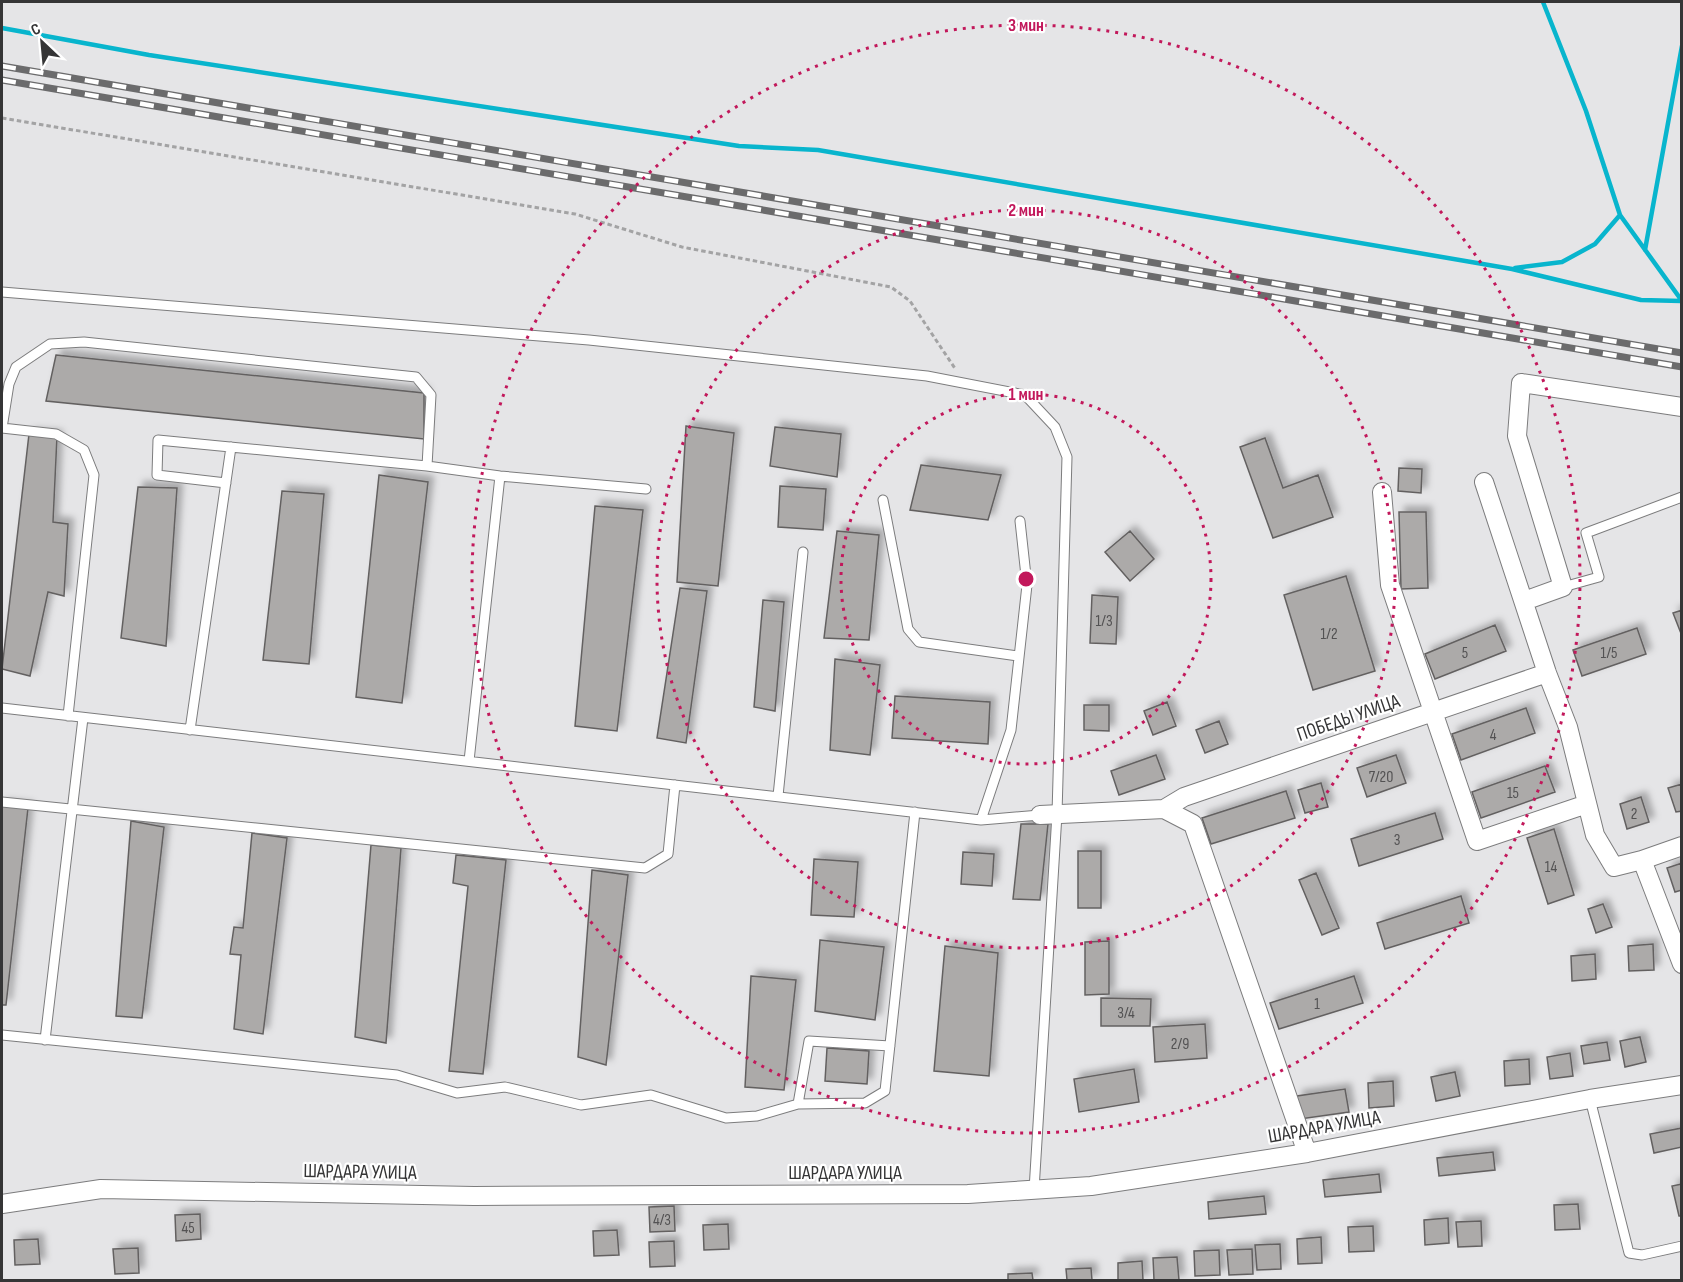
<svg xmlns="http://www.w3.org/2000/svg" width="1683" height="1282" font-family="'Sofia Sans Condensed',sans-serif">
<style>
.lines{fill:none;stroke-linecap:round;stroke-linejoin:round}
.stream{stroke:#08b5cd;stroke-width:4.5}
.building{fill:#acaaa9;stroke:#636161;stroke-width:1.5;filter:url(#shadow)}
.service-casing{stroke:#7c7c7d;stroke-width:11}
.minor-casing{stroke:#7c7c7d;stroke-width:20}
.path{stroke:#a3a3a4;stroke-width:3;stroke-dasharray:4.5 3;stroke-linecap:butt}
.service{stroke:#fff;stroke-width:9}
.minor{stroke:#fff;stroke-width:18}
.rail-casing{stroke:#6b6b6c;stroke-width:7}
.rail{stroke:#fff;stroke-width:4.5;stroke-dasharray:14;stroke-linecap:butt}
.ring{fill:none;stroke:#c2185b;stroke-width:3;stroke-dasharray:3 6}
.labels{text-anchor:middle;stroke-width:4.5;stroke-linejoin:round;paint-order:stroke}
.number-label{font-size:16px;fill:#535253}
.street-label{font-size:20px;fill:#353536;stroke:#fff}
.centre{fill:#c2185b;stroke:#fff;stroke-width:3}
.ring-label{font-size:18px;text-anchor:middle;font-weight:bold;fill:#c2185b;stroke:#fff;stroke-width:4.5;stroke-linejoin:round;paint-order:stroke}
</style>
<defs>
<filter id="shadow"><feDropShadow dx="5.5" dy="-5.5" stdDeviation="3" flood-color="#0004"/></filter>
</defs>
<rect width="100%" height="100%" fill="#e5e5e7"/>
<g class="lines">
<!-- stream -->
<path class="stream" d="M1543,2l43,109 34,104 62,86
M2,28l147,27 590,91 79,4 694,119 129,31 40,1
M1645,250l37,-204
M1515,268l47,-6 33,-18 25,-29"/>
</g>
<!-- building -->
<path class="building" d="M56,355l368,38v46l-378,-38z
M686,426l48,7 -16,153 -41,-4z
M775,427l66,7 -4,43 -67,-11z
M29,434l28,2 -4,86 15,2 -4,72 -16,-4 -18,84 -28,-7z
M1265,438l18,50 35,-13 15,42 -60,21 -33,-91z
M921,465l80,10 -13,45 -78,-10z
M1399,468l23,1 -1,24 -23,-2z
M379,475l49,7 -26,221 -46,-6z
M780,486l46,3 -3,41 -45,-3z
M138,487l39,1 -11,158 -45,-8z
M282,491l42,3 -15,170 -46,-4z
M595,506l48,4 -26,221 -42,-5z
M1399,512h27l2,76 -27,1z
M837,531l42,4 -10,105 -45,-2z
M1130,531l24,28 -24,22 -25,-29z
M1346,576l29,95 -62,19 -29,-95z
M680,588l27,3 -21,152 -29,-5z
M1092,595l26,2 -2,47 -26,-1z
M763,600l21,2 -9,109 -21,-4z
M1682,610v26l-9,-23z
M1495,625l11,26 -71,28 -10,-25z
M1637,628l9,26 -64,22 -9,-26z
M835,659l45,6 -10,90 -40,-5z
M895,696l95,6 -2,42 -96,-6z
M1167,702l9,24 -23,9 -9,-24z
M1084,705h25v26l-25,-1z
M1526,708l9,25 -74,27 -9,-26z
M1219,721l9,23 -23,9 -9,-23z
M1156,755l9,24 -46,16 -8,-24z
M1396,755l10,28 -39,14 -10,-29z
M1545,766l10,26 -74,26 -9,-26z
M1321,783l7,24 -23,6 -7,-23z
M1682,784v27l-6,1 -8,-24z
M1286,791l9,27 -84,26 -9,-26z
M1641,797l8,25 -22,7 -7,-25z
M2,805l26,3 -22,197h-4z
M1435,813l8,26 -84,27 -8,-27z
M131,821l33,6 -22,191 -26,-2z
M1021,824h27l-8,76 -27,-1z
M1554,829l20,66 -26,9 -21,-66z
M252,833l35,5 -24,196 -29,-5 7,-74 -11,-1 4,-27 9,1z
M371,845l30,3 -15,195 -31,-6z
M1078,851h23v57h-23z
M963,852l31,2 -2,32 -31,-2z
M456,855l50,5 -23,214 -34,-3 19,-185 -15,-3z
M814,859l44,3 -4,55 -43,-2z
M1682,863v27l-7,2 -8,-24z
M592,870l36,5 -22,190 -28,-8z
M1316,873l23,55 -17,7 -23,-55z
M1461,896l8,27 -84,26 -8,-26z
M1603,904l9,23 -16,6 -8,-24z
M820,940l64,7 -9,73 -60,-9z
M1109,941v53l-24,1v-53z
M1653,944l1,26 -25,1 -1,-25z
M945,946l53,7 -9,123 -55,-5z
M1595,954l1,25 -24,2 -1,-25z
M751,976l45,4 -12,110 -39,-3z
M1354,976l9,27 -84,26 -9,-26z
M1101,998l50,1 -1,27h-49z
M1205,1024l2,34 -52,4 -2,-35z
M1640,1037l6,25 -21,5 -5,-26z
M1607,1042l3,18 -26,4 -3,-18z
M827,1048l42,3 -2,33 -42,-3z
M1570,1053l3,23 -23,3 -3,-22z
M1529,1059l1,25 -25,2 -1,-25z
M1134,1069l5,33 -60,10 -5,-33z
M1455,1072l5,24 -24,5 -5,-24z
M1393,1081l1,25 -25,2 -1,-25z
M1345,1089l4,23 -49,7 -3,-23z
M1682,1128v19l-28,6 -4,-19z
M1493,1152l2,18 -56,6 -2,-18z
M1379,1174l2,18 -56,5 -2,-17z
M1682,1184v32h-3l-7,-30z
M1264,1196l2,18 -57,5 -1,-17z
M1578,1204l2,25 -25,1 -1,-25z
M674,1206l1,25 -25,1 -1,-25z
M200,1214l1,25 -25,2 -1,-26z
M1448,1218l1,25 -24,2 -1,-25z
M1481,1221l1,25 -24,1 -2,-25z
M728,1224l1,25 -25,1 -1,-25z
M1373,1226l1,25 -25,1 -1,-25z
M617,1230l2,25 -25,1 -1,-25z
M1321,1237l1,26 -24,1 -1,-25z
M38,1239l2,25 -25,1 -1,-25z
M674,1241l1,25 -25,1 -1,-25z
M1280,1244l1,25 -24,1 -2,-25z
M138,1248l1,25 -24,1 -2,-25z
M1252,1249l1,25 -24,1 -2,-25z
M1219,1250l1,25 -25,1 -1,-25z
M1177,1257l2,23h-25l-1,-22z
M1142,1261l1,19h-25v-17z
M1091,1268l1,12h-25l-1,-11z
M1032,1273l1,7h-25v-6z"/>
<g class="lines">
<defs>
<path id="service" d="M2,292l587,48 338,36 98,19 30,32 12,30 -10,357 -23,376
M226,483l-69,-8 1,-35 269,26 73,10 146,13
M883,500l25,129 11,13 99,14
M1563,587l36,-10 -13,-44 96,-36
M2,708l979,112 59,-5
M68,716l26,-241 -10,-25 -28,-16 -54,-6 7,-44 7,-17 34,-23 34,-2 332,35 15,18 -4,71
M190,730l41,-283
M469,761l31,-285
M778,796l25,-244
M2,802l643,66 23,-14 7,-69
M981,820l30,-90 16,-145 -7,-64
M2,1035l395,40 60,18 48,-6 76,18 70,-10 75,23 31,-2 41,-12 67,-1 20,-12 30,-279
M45,1040l38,-322
M1590,1099l39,154 13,2 40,-9
M798,1104l11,-63 81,5"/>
<path id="minor" d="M1484,482l63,191 21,54 27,108 19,32 28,-7
M1382,492l8,93 87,256 110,-37
M1524,601l39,-14 -46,-151 4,-53 161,24
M1164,809l20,-12 363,-124
M1040,815l124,-6 29,15 114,329
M1682,846l-40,14 40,104
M2,1204l99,-15 373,7 494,-2 123,-8 216,-33 283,-54 92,-14"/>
</defs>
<!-- service casing -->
<use href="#service" class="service-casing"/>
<!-- minor casing -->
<use href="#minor" class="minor-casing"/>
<!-- path -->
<path class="path" d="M2,118l573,96 107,33 209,40 19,14 46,69"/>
<!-- service -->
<use href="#service" class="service"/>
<!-- minor -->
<use href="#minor" class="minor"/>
<defs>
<path id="rail" d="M2,66l1680,287
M2,80l1680,287"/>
</defs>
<!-- rail casing -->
<use href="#rail" class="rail-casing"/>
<!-- rail -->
<use href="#rail" class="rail"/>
</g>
<!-- distance rings -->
<g class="ring">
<circle cx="1026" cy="579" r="185"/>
<circle cx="1026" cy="579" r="369"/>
<circle cx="1026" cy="579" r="554"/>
</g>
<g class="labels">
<!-- number labels -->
<g class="number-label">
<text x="1104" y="626">1/3</text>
<text x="1329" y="639">1/2</text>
<text x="1465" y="658">5</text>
<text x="1609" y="658">1/5</text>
<text x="1493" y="740">4</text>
<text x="1381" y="782">7/20</text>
<text x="1513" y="798">15</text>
<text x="1634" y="819">2</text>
<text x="1397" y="845">3</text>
<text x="1551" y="872">14</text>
<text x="1317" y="1009">1</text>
<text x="1126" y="1018">3/4</text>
<text x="1180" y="1049">2/9</text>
<text x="662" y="1225">4/3</text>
<text x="188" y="1233">45</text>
</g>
<!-- street labels -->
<g class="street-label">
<text transform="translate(1348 717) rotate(-19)" y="7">ПОБЕДЫ УЛИЦА</text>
<text transform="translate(1324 1126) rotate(-10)" y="7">ШАРДАРА УЛИЦА</text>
<text transform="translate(360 1171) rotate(1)" y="7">ШАРДАРА УЛИЦА</text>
<text x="845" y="1179">ШАРДАРА УЛИЦА</text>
</g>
</g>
<circle cx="1026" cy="579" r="9" class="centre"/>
<g class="ring-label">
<text x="1026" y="31">3 мин</text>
<text x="1026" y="216">2 мин</text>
<text x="1026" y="400">1 мин</text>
</g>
<!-- border -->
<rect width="1683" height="1282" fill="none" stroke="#353536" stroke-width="6"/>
<!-- north arrow -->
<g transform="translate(42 42) rotate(334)" stroke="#ffffff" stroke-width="4.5" paint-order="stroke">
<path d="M0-4.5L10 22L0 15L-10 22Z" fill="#353536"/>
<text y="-9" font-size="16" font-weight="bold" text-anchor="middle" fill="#353536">С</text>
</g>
</svg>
